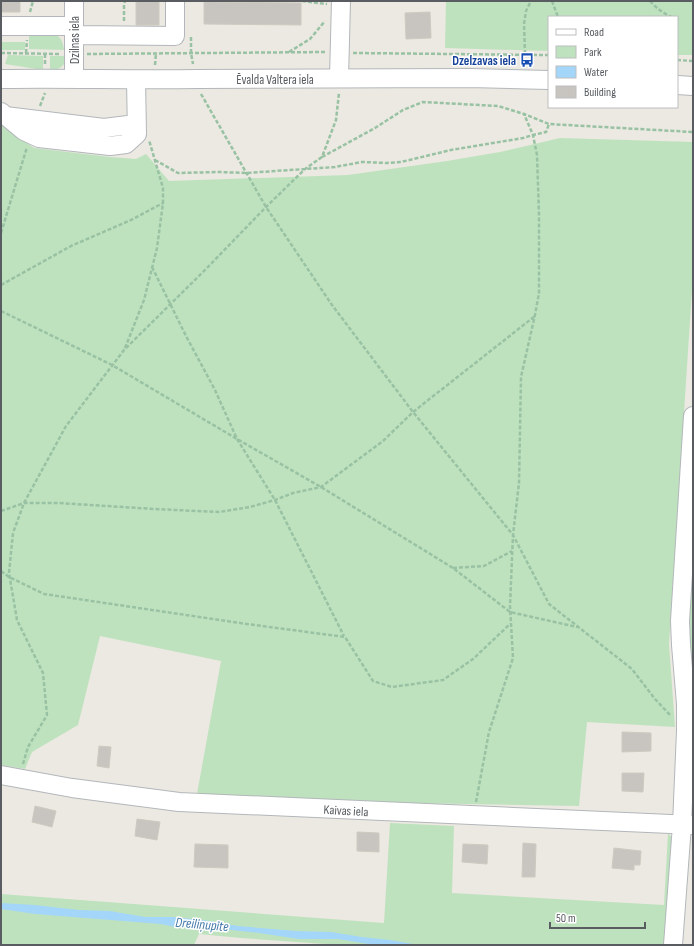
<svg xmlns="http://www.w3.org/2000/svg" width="694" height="946" font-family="'Sofia Sans Condensed',sans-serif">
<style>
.green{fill:#bfe2be}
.water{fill:#a3d6f9}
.building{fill:#c8c5c0;stroke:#cfcac0}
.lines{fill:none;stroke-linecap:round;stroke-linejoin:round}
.minor-casing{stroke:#b3b7bb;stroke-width:20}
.path{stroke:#98c2a3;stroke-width:2.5;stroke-dasharray:4 2;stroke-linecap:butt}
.minor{stroke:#fff;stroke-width:18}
.labels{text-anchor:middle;stroke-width:3;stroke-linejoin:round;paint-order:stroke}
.street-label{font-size:13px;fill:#595d61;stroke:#fff}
.transit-label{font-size:13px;font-weight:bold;fill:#164399;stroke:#fff;text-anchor:end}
.water-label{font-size:14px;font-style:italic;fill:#4277a9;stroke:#fff}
</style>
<rect width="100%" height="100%" fill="#ebe9e1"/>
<!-- green -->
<path class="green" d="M446,1h247v54h-16v-38h-128v34l-104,-3z
M29,34l27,1c6,3 7,8 8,15l-35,-1z
M1,42h24v8h-24z
M8,55l35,1v14l-38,-6z
M50,56h17c-2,10 -7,14 -17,14z
M1,125l33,23 76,9 26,2 10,-5 23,27 179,-6 99,-14 53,-9 60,-14 133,4v132l-24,370 6,83 -88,-5 -8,84 -288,-5 -94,-7 24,-133 -121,-25 -22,89 -46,27 -7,17 -24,-4z
M691,577h2v93h-3l-3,-53z
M390,823l64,3 -2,67 212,12 4,-72 5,6 -9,106h-325l-98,-7 -42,-4 -5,11h-193v-51l383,29z"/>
<!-- water -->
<path class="water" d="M1,903l34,2 44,5 31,1 35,6h28l30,3 35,6 58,5 35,1 31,5 28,3 29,5h-44l-37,-6h-39l-40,-6 -54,-6h-30l-14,-3 -126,-10 -34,-5z"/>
<!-- building -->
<path class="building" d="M1,1h19v11h-19z
M136,1h23v24h-23z
M204,2l97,1v22l-97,-1z
M430,12l1,26 -25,1 -1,-26z
M622,732l29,1v18l-29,1z
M99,746l12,1 -2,21 -12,-2z
M622,773h22l-1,19 -21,-1z
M35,806l21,5 -4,16 -20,-5z
M137,819l23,3 -3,18 -22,-4z
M357,832l22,1v19l-22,-1z
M523,843l13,1 -1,33h-13z
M195,844l33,1v23l-34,-1z
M463,844l25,1 -1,19 -25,-2z
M614,848l27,3 -1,14h-6v5l-22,-2z"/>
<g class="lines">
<defs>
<path id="minor" d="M1,26h73
M74,35l101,1v-35
M339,78l2,-77
M1,79c65,-1 130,1 196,0l273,-1 79,2
M74,79v-78
M677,85l16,1
M1,112l23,19 15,7 71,8 16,-2 11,-10 -1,-54
M5,116l99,12 32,-4
M1,775l71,13 107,14 514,23
M673,945l9,-120 4,-94v-27l-5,-59 -1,-24 13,-205"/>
</defs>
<!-- minor casing -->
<use href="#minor" class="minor-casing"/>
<!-- path -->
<path class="path" d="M302,1l25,3
M552,1l6,16
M650,1c6,7 13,12 22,16
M30,12l3,-11
M677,19l1,1
M124,21v-15l1,-5
M191,37v16l2,11
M289,52l21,-13 15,-18
M1,53l59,1
M26,53l1,-13
M353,53l196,2
M45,54v11
M87,54l239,-2
M525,54l-1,-30 2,-13 5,-10
M677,60l16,1
M155,65l1,-12
M201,94l65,113 66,98 81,107 100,123 36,69 83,65 23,30 16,17
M40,106l5,-13
M322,157l53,-29 28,-18 20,-8 75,4 26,8 25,10 144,8
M155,160l23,13 41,-1 27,1 59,-4 30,-2 27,-5 25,1 14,-1 50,-12 72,-12 10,-3 13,-3 3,-8
M1,233l26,-86
M152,267l34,69 29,54 22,49 38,61 69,136
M1,285l70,-39 60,-26 32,-17
M1,311l111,54 125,74 84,48 132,81 57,44 67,15
M125,348l19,-48 13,-52 6,-45v-15l-14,-48
M1,511l23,-8h35l95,6 65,3 31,-5 25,-7 18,-7 28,-6 62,-46 30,-29 122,-96
M453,568l31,-2 28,-15
M1,571l8,6 35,17 203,30 98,13 28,44 19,6 51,-7 30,-21 37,-35
M23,764l5,-17 19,-32 -4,-42 -26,-53 -8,-47 4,-40 11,-30 42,-77 58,-76 82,-81 60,-62 39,-38 17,-12 14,-37 3,-27
M476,802l13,-70 24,-74 -3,-52 3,-71 6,-52 2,-106 14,-62 4,-22v-78l-2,-60 -4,-20 -9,-21"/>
<!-- minor -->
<use href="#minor" class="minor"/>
</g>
<!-- icons -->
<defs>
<symbol id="bus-bare" viewBox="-9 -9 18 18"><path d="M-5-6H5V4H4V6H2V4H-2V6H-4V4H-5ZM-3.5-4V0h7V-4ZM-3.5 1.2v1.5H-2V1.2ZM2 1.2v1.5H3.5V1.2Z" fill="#1a4fb4" stroke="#fff" stroke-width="2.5" paint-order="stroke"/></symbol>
</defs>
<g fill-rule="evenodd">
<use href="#bus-bare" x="517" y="50" width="20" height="20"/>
</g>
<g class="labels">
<!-- street labels -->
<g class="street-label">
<text transform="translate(74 40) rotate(-90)" y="5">Dzilnas iela</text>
<text x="275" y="84">Ēvalda Valtera iela</text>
<text transform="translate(346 810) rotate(3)" y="5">Kaivas iela</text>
</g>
<!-- transit labels -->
<g class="transit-label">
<text x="516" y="65">Dzelzavas iela</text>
</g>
<!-- water labels -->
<g class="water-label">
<text transform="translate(202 924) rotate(5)" y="5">Dreiliņupīte</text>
</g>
</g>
<!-- border -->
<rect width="694" height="946" fill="none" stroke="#595d61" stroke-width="4"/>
<!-- legend -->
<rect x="548" y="16" width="130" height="92" fill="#ffffff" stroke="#bdbec0"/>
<rect x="556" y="29" width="20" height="6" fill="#ffffff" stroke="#bdbec0"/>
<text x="584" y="36" font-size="12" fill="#595d61">Road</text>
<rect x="556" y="46" width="20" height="12" fill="#bfe2be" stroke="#bdbec0"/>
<text x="584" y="56" font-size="12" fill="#595d61">Park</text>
<rect x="556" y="66" width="20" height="12" fill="#a3d6f9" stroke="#bdbec0"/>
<text x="584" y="76" font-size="12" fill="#595d61">Water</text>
<rect x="556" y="86" width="20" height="12" fill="#c8c5c0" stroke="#bdbec0"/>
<text x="584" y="96" font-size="12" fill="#595d61">Building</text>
<!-- scale -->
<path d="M550 922v6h95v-6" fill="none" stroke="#595d61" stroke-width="2"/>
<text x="556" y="922" font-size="12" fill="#595d61" stroke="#ffffff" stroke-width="3" paint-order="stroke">50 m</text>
</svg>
